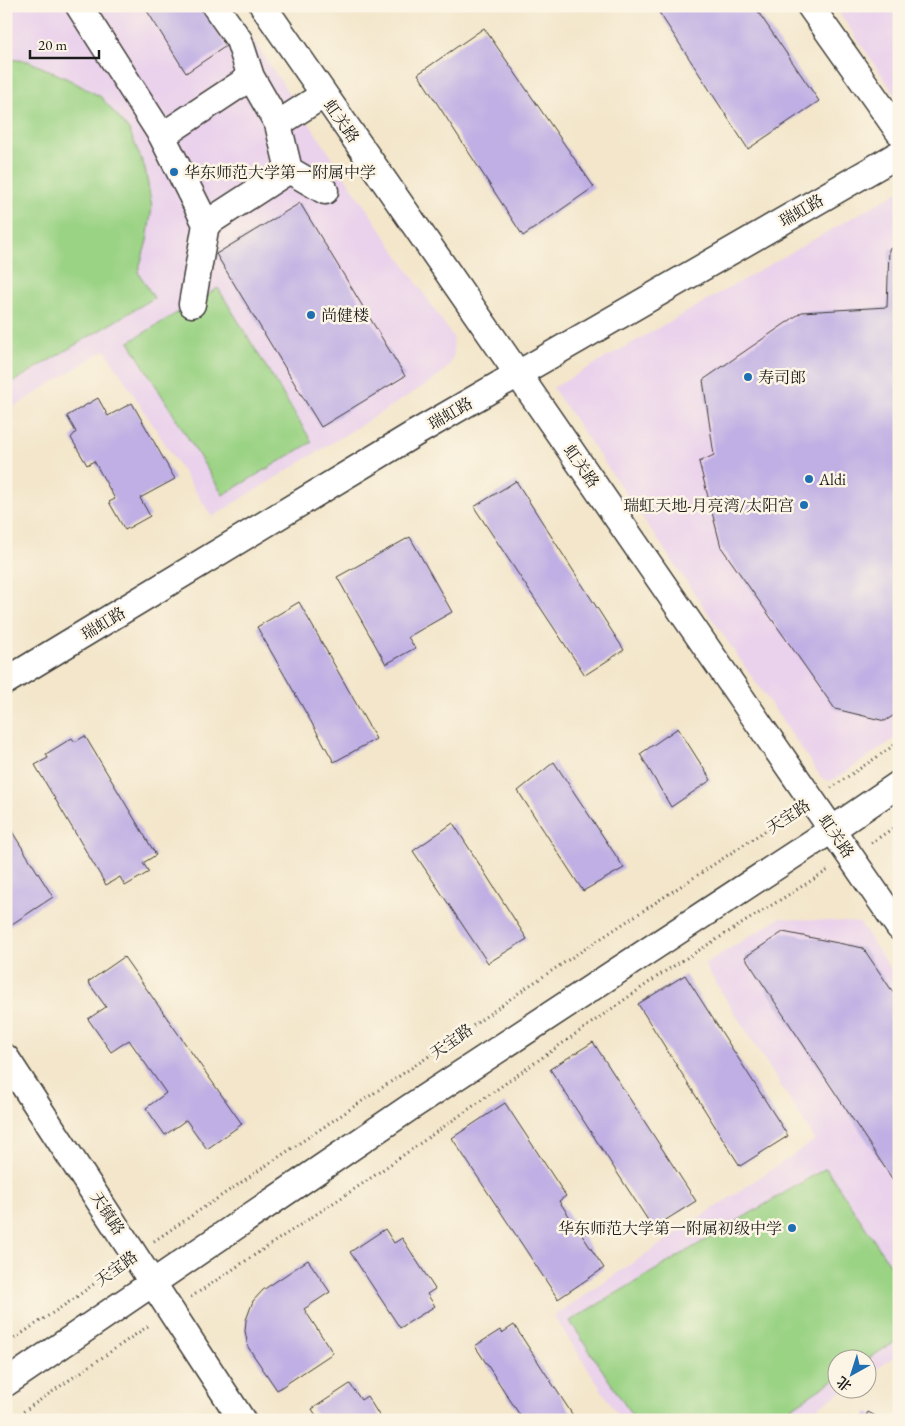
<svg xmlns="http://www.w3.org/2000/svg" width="905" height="1426" font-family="'EB Garamond','Noto Serif SC',serif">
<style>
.built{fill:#ead1ec}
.pitch{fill:#9bd385;stroke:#5c7850}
.building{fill:#bfafe4}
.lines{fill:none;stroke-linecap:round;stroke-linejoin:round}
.minor-casing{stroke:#3c3a36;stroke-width:29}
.path{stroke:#3c3a36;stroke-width:3;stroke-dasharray:1 4;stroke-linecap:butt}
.minor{stroke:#fff;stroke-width:26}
.poi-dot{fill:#1f6fb2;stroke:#fcf5e5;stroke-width:2}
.labels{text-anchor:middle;stroke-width:5;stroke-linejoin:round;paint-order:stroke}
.street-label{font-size:16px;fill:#1c1c1c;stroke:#fcf5e5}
.poi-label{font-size:16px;fill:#1c1c1c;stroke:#fcf5e5;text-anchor:start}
</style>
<rect width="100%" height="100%" fill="#fcf5e5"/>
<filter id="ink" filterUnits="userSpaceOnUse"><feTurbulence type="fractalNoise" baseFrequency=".02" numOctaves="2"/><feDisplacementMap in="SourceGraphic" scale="10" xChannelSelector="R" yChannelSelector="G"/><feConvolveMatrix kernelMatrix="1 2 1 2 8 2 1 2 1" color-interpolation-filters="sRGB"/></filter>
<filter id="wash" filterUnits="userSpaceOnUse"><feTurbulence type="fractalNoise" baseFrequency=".0096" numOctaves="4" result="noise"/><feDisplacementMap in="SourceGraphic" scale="20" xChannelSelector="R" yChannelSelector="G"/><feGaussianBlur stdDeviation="1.12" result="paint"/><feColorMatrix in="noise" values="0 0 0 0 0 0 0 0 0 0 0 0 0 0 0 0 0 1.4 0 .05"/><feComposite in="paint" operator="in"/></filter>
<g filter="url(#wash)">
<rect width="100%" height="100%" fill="#f3e6cb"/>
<!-- built -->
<path class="built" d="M6,6h224l223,331 1,16 -5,13 -14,13 -223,138 -107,-167 -99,62z
M835,6h64v95z
M899,191v545l-64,43 -8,2 -6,-4 -268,-389z
M780,918l80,5 39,59v372l-31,21v-17h-30v30l8,1 -48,31h-177l-67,-104 261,-176 -111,-176z"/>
<!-- pitch -->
<path class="pitch" d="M6,59l22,2 40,18 33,18 28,33 16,38 7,39 -5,34 -9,31 16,26 -148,88z
M218,288l94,154 -89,53 -94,-153z
M826,1168l73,110v61l-31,20 -30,-1 -1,20 -64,42h-138l-65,-99z"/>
<g id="blocks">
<!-- building -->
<path class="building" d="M144,6h58l24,40 -40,27z
M655,6h99l65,95 -71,48z
M484,28l110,159 -71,49 -105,-162z
M300,203l105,173 -84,51 -105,-173z
M899,248v464l-14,9 -50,-12 -114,-162 -22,-85 15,-7 -11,-75 99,-68 85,-5 2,-58z
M98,398l10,18 24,-13 43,76 -35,19 10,18 -25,14 -16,-28 6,-3 -21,-38 -7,4 -16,-27 5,-6 -9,-16z
M516,481l108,169 -39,25 -111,-168z
M410,537l42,75 -44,25 7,11 -29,16 -49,-87z
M299,602l77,137 -42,23 -77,-135z
M678,728l33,52 -40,27 -31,-53z
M85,736l71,119 -13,8 6,9 -24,14 -5,-9 -14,8 -71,-120 13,-7 -2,-4 26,-16 3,4z
M554,762l70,106 -41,23 -65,-100z
M6,822l47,75 -47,31z
M453,823l74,116 -39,24 -75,-112z
M783,932l80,16 36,53v188l-154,-232z
M124,957l118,167 -35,25 -21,-29 -21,15 -19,-27 20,-15 -37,-53 -18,12 -23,-33 18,-12 -18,-25z
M685,975l103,161 -48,30 -102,-162z
M593,1042l103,159 -43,27 -103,-159z
M505,1103l61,93 -7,5 45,67 -46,31 -106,-161z
M385,1229l9,14 8,-5 33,51 -8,5 8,12 -35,22 -50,-76z
M308,1260l22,32 -26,17 29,44 -56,37 -29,-43 -3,-16 1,-11 7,-19 10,-11z
M514,1325l62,95h-53l-48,-74 25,-16 2,3z
M350,1384l11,16 6,-4 15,24h-63l-7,-11z
M868,1412l15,8h-19z"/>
</g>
</g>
<g filter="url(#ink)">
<use href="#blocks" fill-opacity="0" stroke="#3c3a36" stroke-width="1"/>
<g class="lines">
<defs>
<path id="minor" d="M79,6l83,130
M215,6l24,34 12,37
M263,6l255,368 381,553
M810,6l89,126
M278,124l11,46 -83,54 -44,-88 89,-59 27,47 45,-29
M289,170l36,21
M192,304l14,-80
M6,681l408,-247 485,-280
M6,1058l236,362
M6,1383l403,-275 424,-279 66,-45"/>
</defs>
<!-- minor casing -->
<use href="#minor" class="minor-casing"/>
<!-- path -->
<path class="path" d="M831,788l68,-46
M871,843l28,-19
M154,1241l299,-201 74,-53 265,-174
M191,1297l174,-115 299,-210 166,-103
M6,1344l69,-46 39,-29
M11,1420l140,-96"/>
<!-- minor -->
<use href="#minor" class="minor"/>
</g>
</g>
<!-- markers -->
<g class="poi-dot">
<circle cx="174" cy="172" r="5"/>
<circle cx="311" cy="315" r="5"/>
<circle cx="748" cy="377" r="5"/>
<circle cx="809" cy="479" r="5"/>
<circle cx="804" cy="505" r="5"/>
<circle cx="792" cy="1228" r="5"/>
</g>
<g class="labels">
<!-- street labels -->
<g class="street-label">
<text transform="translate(342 121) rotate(55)" y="6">虹关路</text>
<text transform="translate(801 210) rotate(-30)" y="6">瑞虹路</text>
<text transform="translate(450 413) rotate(-30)" y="6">瑞虹路</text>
<text transform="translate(582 466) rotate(55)" y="6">虹关路</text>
<text transform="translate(103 623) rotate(-31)" y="6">瑞虹路</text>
<text transform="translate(788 816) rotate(-33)" y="6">天宝路</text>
<text transform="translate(837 836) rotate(56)" y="6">虹关路</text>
<text transform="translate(451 1041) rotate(-35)" y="6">天宝路</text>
<text transform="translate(108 1213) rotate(57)" y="6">天镇路</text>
<text transform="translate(116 1268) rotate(-36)" y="6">天宝路</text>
</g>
<!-- poi labels -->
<g class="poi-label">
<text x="184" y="178">华东师范大学第一附属中学</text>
<text x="321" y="321">尚健楼</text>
<text x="758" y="383">寿司郎</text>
<text x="819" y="485">Aldi</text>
<text x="794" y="511" text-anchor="end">瑞虹天地-月亮湾/太阳宫</text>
<text x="782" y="1234" text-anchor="end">华东师范大学第一附属初级中学</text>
</g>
</g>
<!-- margin -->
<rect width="905" height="1426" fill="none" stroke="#fcf5e5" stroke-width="25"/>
<!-- north arrow -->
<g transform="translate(852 1374) rotate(219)"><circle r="24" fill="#fcf5e5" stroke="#a29e95"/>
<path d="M0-4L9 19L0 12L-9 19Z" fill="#1f6fb2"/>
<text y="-8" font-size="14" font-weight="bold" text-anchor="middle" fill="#1c1c1c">北</text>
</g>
<!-- scale -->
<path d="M30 50v8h69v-8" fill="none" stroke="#1c1c1c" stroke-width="2.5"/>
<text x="38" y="50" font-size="15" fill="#1c1c1c" stroke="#fcf5e5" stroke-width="4" paint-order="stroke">20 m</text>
</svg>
